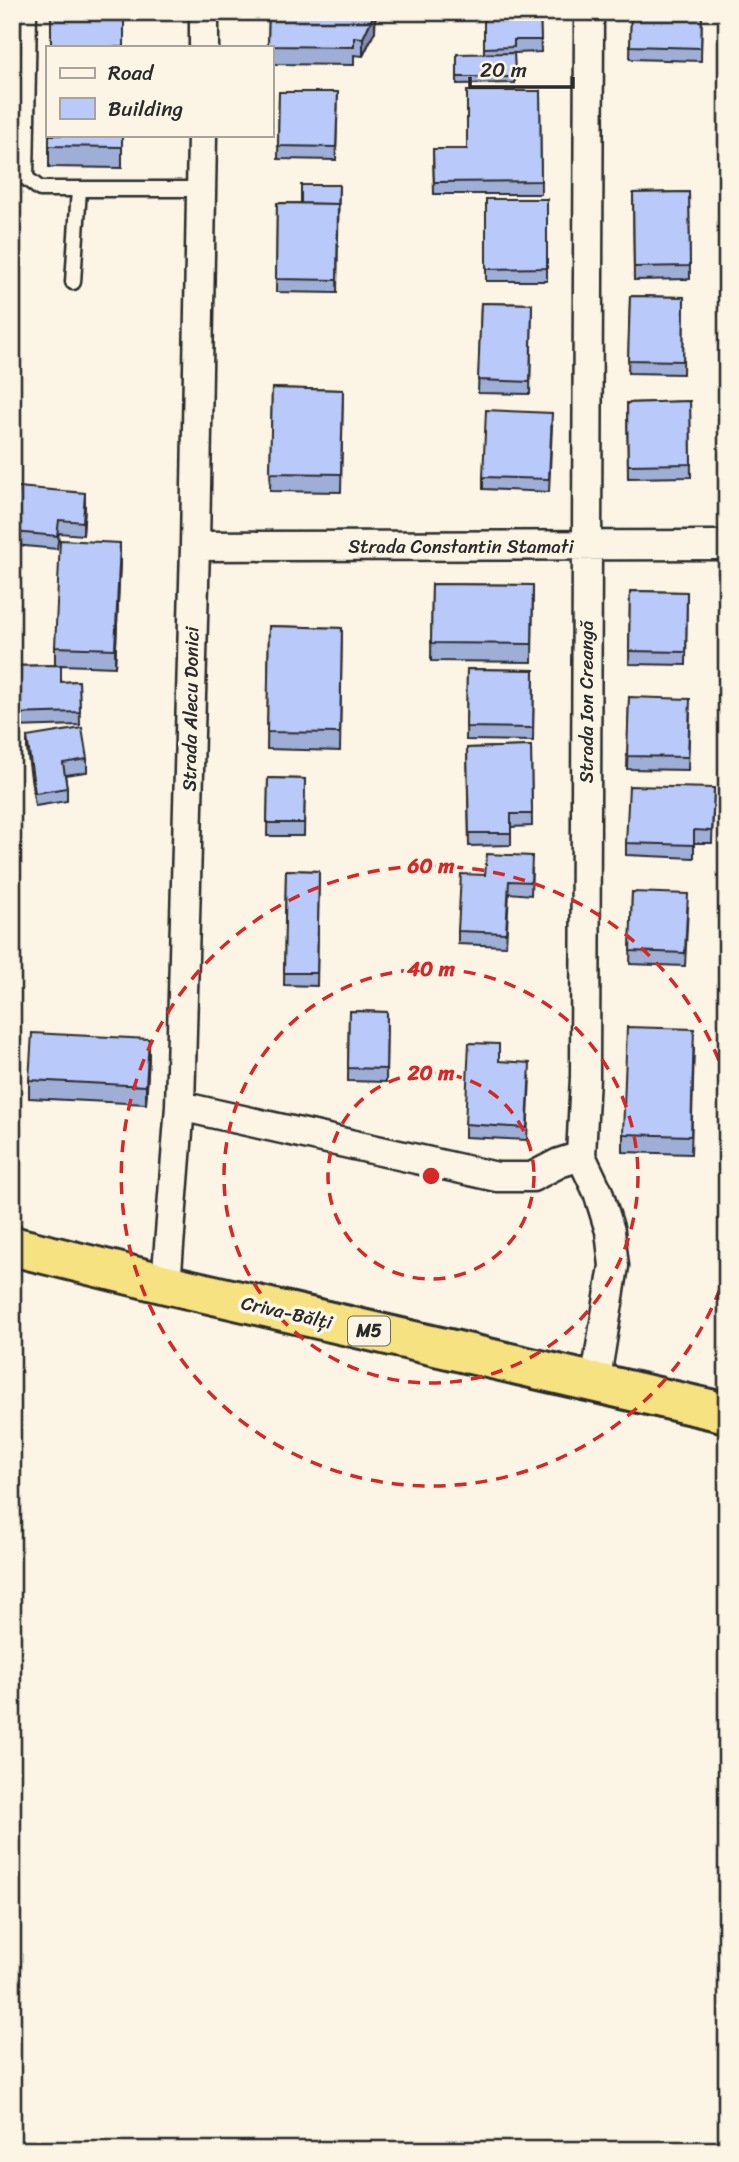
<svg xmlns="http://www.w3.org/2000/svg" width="739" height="2162" font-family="Sriracha,sans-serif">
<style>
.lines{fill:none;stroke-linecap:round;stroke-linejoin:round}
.service-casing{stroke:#2b2b2b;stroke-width:19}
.minor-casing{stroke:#2b2b2b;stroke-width:33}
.trunk-casing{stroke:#2b2b2b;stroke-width:44}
.service{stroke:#fcf5e5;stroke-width:14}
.minor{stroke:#fcf5e5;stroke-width:28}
.trunk{stroke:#f7e281;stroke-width:38}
.wall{fill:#9faed7;stroke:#2b2b2b;stroke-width:2}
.shaded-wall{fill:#828daf;stroke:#2b2b2b;stroke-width:2}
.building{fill:#b9cafa;stroke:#2b2b2b;stroke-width:2}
.ring{fill:none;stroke:#d62828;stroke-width:3.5;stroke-dasharray:12 9}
.labels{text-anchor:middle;stroke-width:7;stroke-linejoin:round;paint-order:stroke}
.shield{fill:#fcf5e5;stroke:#6a6863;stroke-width:2}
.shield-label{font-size:18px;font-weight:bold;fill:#2b2b2b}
.street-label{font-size:19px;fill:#2b2b2b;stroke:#fcf5e5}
.centre{fill:#d62828;stroke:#fcf5e5;stroke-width:3.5}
.ring-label{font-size:21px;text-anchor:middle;font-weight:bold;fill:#d62828;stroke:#fcf5e5;stroke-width:7;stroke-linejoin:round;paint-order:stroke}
</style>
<rect width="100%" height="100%" fill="#fcf5e5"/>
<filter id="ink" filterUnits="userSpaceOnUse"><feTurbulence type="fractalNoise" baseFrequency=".0143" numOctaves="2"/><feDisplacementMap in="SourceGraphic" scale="14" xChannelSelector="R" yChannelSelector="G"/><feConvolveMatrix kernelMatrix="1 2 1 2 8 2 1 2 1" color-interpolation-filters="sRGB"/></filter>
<g filter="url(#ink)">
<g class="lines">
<defs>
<path id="service" d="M29,12l-3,166 14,11h161
M73,282l6,-93"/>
<path id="minor" d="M589,12l-4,1065 -4,79 17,36 12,39 4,35 -19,118
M204,47v-35
M195,546l532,-1
M180,1106l317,71h35l27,-14 22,-7
M166,1284l14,-178 15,-560 7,-411"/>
<path id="trunk" d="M12,1246l154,38 561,129"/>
</defs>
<!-- service casing -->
<use href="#service" class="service-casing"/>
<!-- minor casing -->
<use href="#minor" class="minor-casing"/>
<!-- trunk casing -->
<use href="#trunk" class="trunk-casing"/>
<!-- service -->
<use href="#service" class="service"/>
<!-- minor -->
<use href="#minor" class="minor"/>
<!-- trunk -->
<use href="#trunk" class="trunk"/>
</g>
<!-- wall -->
<path class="wall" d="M269,12h107l-1,19 -12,25 -9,-1v10l-83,-1v-17h-3z
M484,12h56l1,40 -27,1 1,30 -58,1v-30h27z
M631,12h71l-1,49 -71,-2z
M540,91l1,103h-107l-1,-45h34z
M279,92h59l-2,68 -58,-1z
M49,135h73v33l-73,-1z
M339,185l-2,108 -61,-1 1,-89h24z
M689,192l1,87 -56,1 -1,-87z
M486,199h61v82h-61z
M630,296l54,1 -1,77 -55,-1z
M481,303l51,1 -2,90 -52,-1z
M272,388l71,2 -2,102 -71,-1z
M690,401l1,76 -63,1 -1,-75z
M552,426l-3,66 -66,-3v-12z
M85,506l-2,29 -24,-2 -2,16 -43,-4v-13z
M120,561l-5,106 -54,-2v17l18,-1 1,44 -68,2v-61l43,-1v-18z
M432,584l101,1 -1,77 -101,-1z
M630,591l57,1 -1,73 -57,-1z
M269,626l73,2 -2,123 -73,-2z
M467,669l67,1 -1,71 -67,-1z
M629,697l61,15 -2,58 -61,-1z
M27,737l60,22v13l-22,3 2,13v13l-32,5 -8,-56z
M531,746l1,80 -21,1v18l-42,1 -2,-98z
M268,778l37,1 -1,57h-37z
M714,788l-2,55h-18v15l-68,-3v-12z
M532,869l-1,26 -22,-2 -3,53 -48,-2v-13l27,-56z
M286,870l33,1 -2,115 -33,-1z
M632,892l56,15 -3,59 -55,-2z
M349,1011l38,1 -1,70 -38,-1z
M694,1047l-3,107 -68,-2v-18z
M149,1057l-3,47 -117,-6v-18z
M499,1061l31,15 -3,64 -62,-3v-13z"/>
<!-- shaded-wall -->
<path class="shaded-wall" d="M375,12v19l-12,25v-18z
M85,493v13l-2,29v-13z
M120,543v18l-5,106v-18z
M149,1039v18l-3,47v-18z"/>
<!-- building -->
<path class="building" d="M51,12h73v35h-73z
M269,12h106l-12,26 -9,-1v10l-86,-1z
M484,12h56l1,28h-27v7l-30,1z
M631,12h71l-1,36 -71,-2z
M514,53l1,24h-58v-23z
M467,91h73l1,90 -107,1 -1,-33h34z
M279,92h59l-2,55 -58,-1z
M49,135h73v12l-73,-1z
M301,185h38l-1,25v-6l-37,-1z
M689,192l1,74 -56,1 -1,-74z
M486,199h61v69l-61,1z
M277,203l61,1 -1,76 -61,-1z
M630,296l54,1 -1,64 -55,-1z
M481,303l51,1 -2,78 -52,-2z
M272,388l71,2 -2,84 -71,-1z
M690,401l1,63 -63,1 -1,-62z
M486,410l66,3 -3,66 -66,-2z
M18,487l67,6 -2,29 -24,-2 -2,16 -43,-4z
M60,540l60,3 -5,106 -60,-2z
M432,584l101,1 -1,59 -101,-1z
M630,591l57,1 -1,60 -57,-1z
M269,626l73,2 -2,105 -73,-1z
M61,665v17l18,-1 1,31 -68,2v-48z
M467,669l67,1 -1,58 -67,-1z
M629,697l61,2 -2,58 -61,-1z
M82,728l5,31 -24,4 4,25 -32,5 -8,-56z
M531,746l1,68h-21v19h-42l-2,-85z
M268,778l37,1 -1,44h-37z
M629,786l85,2 -2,43 -18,-1v15l-68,-2z
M487,854l45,2 -1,26 -22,-1 -3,52 -48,-2 3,-57 24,1z
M286,870l33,1 -2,102h-33z
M632,892l56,2 -3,59 -55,-2z
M349,1011l38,1 -1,57 -38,-1z
M627,1027l67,2 -3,107 -68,-2z
M32,1033l117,6 -3,47 -117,-6z
M469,1043l30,1v17l31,2 -3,65 -62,-4z"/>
</g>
<!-- distance rings -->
<g class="ring">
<circle cx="431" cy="1176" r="103"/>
<circle cx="431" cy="1176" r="207"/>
<path d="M727 1269A310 310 0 1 1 727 1083"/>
</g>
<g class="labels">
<!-- shield labels -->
<rect class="shield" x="348" y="1316.5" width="42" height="29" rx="5"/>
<g class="shield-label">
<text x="369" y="1337">M5</text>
</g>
<!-- street labels -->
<g class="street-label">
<text x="461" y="553">Strada Constantin Stamati</text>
<text transform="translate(586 702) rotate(-90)" y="7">Strada Ion Creangă</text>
<text transform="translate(190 709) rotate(-89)" y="7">Strada Alecu Donici</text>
<text transform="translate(287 1312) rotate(13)" y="7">Criva-Bălți</text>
</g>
</g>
<circle cx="431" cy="1176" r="10" class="centre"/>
<g class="ring-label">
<text x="431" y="873">60 m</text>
<text x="431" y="976">40 m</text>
<text x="431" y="1080">20 m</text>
</g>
<!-- margin -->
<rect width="739" height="2162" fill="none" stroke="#fcf5e5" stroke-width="42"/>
<rect x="21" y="21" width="697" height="2120" fill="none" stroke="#2b2b2b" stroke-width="2.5" filter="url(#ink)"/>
<!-- legend -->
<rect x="46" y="46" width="228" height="91" fill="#fcf5e5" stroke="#a8a49b" stroke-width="2"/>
<rect x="60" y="68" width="35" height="10" fill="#fcf5e5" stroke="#a8a49b" stroke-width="2"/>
<text x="108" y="80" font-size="21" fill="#2b2b2b">Road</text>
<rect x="60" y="98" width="35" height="21" fill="#b9cafa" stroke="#a8a49b" stroke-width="2"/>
<text x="108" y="116" font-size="21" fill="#2b2b2b">Building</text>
<!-- scale -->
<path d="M470 77v10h103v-10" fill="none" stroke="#2b2b2b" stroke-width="3.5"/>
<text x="480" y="77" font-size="21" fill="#2b2b2b" stroke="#fcf5e5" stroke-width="5" paint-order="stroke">20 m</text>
</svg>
